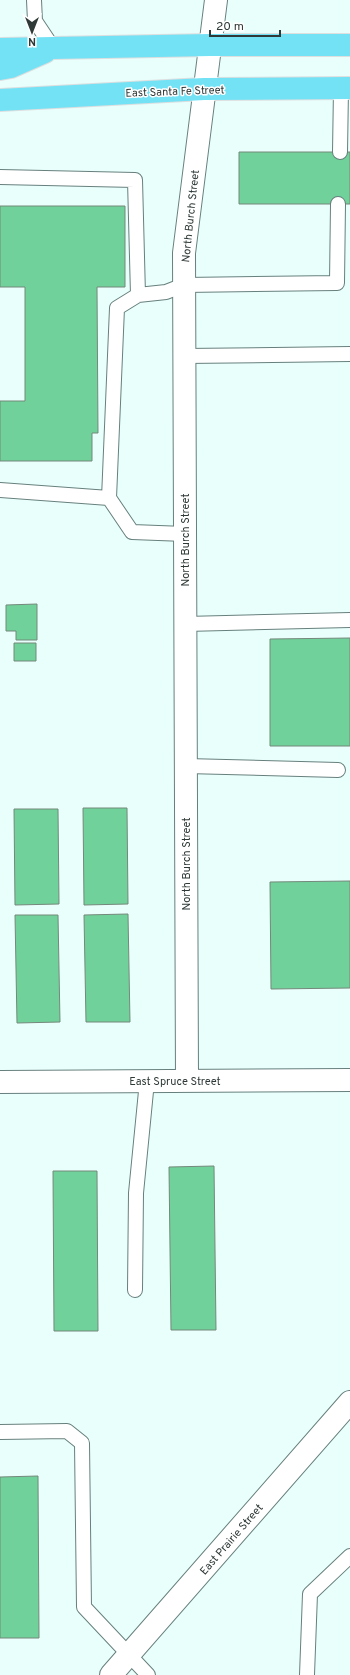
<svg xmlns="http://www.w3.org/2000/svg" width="350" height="1675" font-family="Overpass,sans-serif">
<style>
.building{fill:#70d29a;stroke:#74887b}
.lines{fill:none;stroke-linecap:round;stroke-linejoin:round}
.lane-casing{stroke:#67807d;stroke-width:16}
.street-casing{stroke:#67807d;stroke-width:24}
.primary-casing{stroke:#dedfdf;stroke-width:24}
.lane{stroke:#fff;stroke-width:14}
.street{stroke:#fff;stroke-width:22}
.primary{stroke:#74e2f5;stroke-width:22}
.labels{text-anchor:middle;stroke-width:3;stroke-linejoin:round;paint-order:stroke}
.street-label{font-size:11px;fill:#2f3a38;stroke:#fff}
</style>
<rect width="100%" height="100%" fill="#e9fffc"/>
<!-- building -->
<path class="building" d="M239,152h111v52h-111z
M0,206h125v81h-28l1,146h-6v28h-92v-60h25v-114h-25z
M37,604v36h-21v-9h-10v-26z
M350,638v108h-80v-107z
M14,643h22v18h-22z
M83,808h44l1,96 -44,1z
M14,809h44l1,95 -44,1z
M350,881v107l-79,1 -1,-107z
M128,914l2,108h-44l-2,-107z
M15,915h43l2,107 -43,1z
M214,1166l2,164h-45l-2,-163z
M53,1171h44l1,160h-44z
M38,1476l1,162h-39v-161z"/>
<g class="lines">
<defs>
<path id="lane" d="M34,0l1,21 18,27
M340,152l1,-63
M0,177l135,3 3,115 28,-3 18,-7 153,-2 1,-79
M184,356l166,-2
M0,490l109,8 23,34 53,2
M109,498l8,-190 21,-13
M185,624l165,-4
M186,766l152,4
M135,1290l1,-97 11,-112
M0,1432l67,-1 15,12 2,164 64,68
M307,1675l3,-81 40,-38"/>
<path id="street" d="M187,1081l-3,-828 32,-253
M0,1082l350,-2
M111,1675l239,-273"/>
<path id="primary" d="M0,49l210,-4h140
M0,69l11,-2 34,-15
M0,100l204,-11 146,-1"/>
</defs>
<!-- lane casing -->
<use href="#lane" class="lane-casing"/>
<!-- street casing -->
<use href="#street" class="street-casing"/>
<!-- primary casing -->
<use href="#primary" class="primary-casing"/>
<!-- lane -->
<use href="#lane" class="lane"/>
<!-- street -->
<use href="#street" class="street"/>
<!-- primary -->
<use href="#primary" class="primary"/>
</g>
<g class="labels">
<!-- street labels -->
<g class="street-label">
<text transform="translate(175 91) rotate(-2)" y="4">East Santa Fe Street</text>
<text transform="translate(190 216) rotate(-84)" y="4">North Burch Street</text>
<text transform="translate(185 540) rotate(-90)" y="4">North Burch Street</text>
<text transform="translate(186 864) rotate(-90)" y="4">North Burch Street</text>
<text x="175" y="1085">East Spruce Street</text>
<text transform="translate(231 1539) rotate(-49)" y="4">East Prairie Street</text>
</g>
</g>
<!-- north arrow -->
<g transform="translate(32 32) rotate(180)" stroke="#ffffff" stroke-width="3" paint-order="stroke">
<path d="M0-3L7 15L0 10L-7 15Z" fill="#2f3a38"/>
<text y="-6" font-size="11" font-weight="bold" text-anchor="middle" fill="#2f3a38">N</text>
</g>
<!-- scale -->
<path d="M210 30v6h70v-6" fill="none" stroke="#2f3a38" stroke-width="2"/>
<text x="216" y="30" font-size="12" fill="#2f3a38" stroke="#ffffff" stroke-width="3" paint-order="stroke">20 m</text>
</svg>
